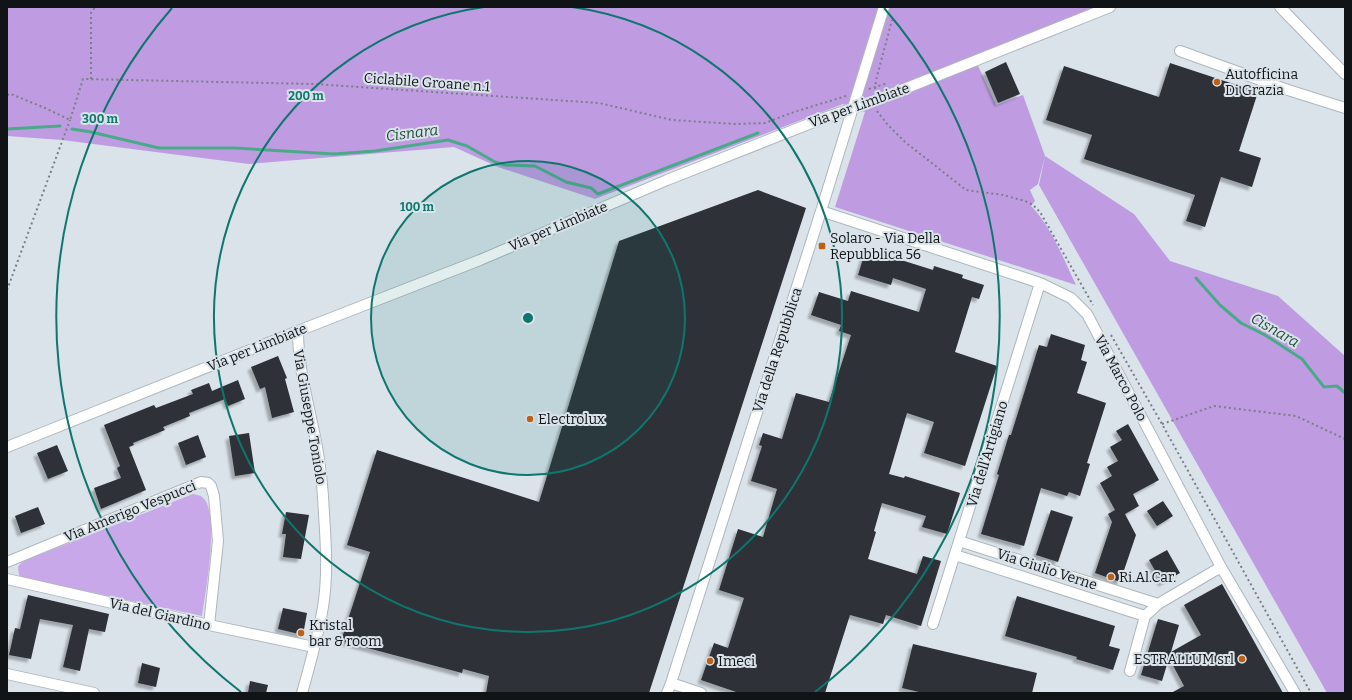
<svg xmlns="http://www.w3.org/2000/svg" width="1352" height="700" font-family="Bitter,serif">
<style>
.green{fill:#c8a8e8}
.forest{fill:#bf9ce2}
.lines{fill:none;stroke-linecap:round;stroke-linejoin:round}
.stream{stroke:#4aaa88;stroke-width:3}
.building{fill:#2e3037;filter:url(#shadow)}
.minor-casing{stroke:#aeb7bd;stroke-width:12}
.path{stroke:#797f84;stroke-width:2;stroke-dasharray:2 3;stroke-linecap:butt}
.minor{stroke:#fff;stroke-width:10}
.ring{fill:none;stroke:#0f766e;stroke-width:2}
.poi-dot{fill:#bd5f15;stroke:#d9e3e9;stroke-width:1.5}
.labels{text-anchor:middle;stroke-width:4;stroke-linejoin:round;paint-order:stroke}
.poi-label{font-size:14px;fill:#111417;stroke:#d9e3e9;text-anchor:start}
.street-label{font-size:14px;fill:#111417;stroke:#d9e3e9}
.water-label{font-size:15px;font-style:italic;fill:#224c3d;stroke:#d9e3e9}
.centre{fill:#0f766e;stroke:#d9e3e9;stroke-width:2}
.ring-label{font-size:12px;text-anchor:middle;font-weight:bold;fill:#0f766e;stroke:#d9e3e9;stroke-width:4;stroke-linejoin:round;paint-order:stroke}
</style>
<defs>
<filter id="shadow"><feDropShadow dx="-3.5" dy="3.5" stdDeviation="1" flood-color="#0004"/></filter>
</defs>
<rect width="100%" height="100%" fill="#d9e3e9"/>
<!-- green -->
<path class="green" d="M193,494c3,1 7,1 9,3 19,13 3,97 0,119l-179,-38 -4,-3 -1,-8 3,-4 5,-3z"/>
<!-- forest -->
<path class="forest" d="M7,7h1089l-121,52 21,46 27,-10 22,61 -7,28 -8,6 5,11 -4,5c20,20 33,54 45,79l-241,-78 30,-95 -22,-8 -248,95 -97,-32 -44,-20 -205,17 -187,-24 -55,-4z
M1045,156l89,58 36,47 108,35 67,60v337h-18l-288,-508z"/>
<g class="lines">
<!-- stream -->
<path class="stream" d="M7,129l53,-3
M72,129l19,3 68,16h76l99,6 41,-3 73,-11 19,6 28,16 10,3 30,1 31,16 25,6 7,6 160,-61
M1196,278l24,27 21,18 24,12 37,24 22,28 13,-1 8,7"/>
</g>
<!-- building -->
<path class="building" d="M1006,62l14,32 -22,9 -13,-31z
M1170,63l88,29 -19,59 22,7 -9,29 -31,-10 -16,50 -19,-6 9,-26 -111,-36 8,-24 -46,-15 18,-54 95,31z
M758,190l48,18 -157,485h-163l3,-17 -26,-7 -1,4 -121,-32 29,-89 -23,-7 30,-95 162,52 80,-261z
M866,249l67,21 1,-4 29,9 -1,3 22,7 -5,14 -7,-2 -17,55 42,14 -32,100 -41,-13 10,-31 -27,-9 -18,61 15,4 1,-2 55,17 -13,41 -25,-7 4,-11 -44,-13 -8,28 2,1 -8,27 49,15 6,-18 18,5 -20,65 -35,-11 -3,9 -33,-9 -25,78h-86l-38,-13 13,-37 14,5 16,-50 -25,-8 19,-61 25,8 14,-48 -26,-8 11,-35 -3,-1 4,-12 19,6 14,-46 33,9 22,-67 -12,-4 2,-6 -30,-10 8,-23 29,9 3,-10 68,21 7,-23 -33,-11 -2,7 -33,-10z
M1051,334l34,11 -4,15 6,2 -10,31 29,10 -19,60 3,1 -10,32 -11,-4 -2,4 -26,-8 -17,58 -43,-12 18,-59 -2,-1 12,-39h2l28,-90 8,2z
M278,356l9,22 -2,1 9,33 -22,6 -7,-31 -5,2 -9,-22z
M238,380l7,19 -17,7 -3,-7 -36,14 1,3 -27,11 2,3 -32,13 1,2 -5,2 17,43 -45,19 -7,-21 27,-10 -4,-10 3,-2 -16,-41 50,-20 2,3 37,-14 -2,-4 18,-7 3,8z
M1128,424l31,56 -26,14 6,12 -14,8 11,21 -16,47 -25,-9 17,-51 -4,-8 7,-4 -15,-27 12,-7 -5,-9 11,-6 -8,-14 12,-7 -6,-9z
M249,433l6,40 -20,3 -6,-40z
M198,435l8,22 -20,8 -8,-22z
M57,445l11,26 -20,8 -11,-26z
M1163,501l10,15 -16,10 -10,-15z
M38,507l7,17 -24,9 -6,-17z
M1051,510l22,7 -15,45 -22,-7z
M286,512l23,3 -8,44 -18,-2 3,-23h-4z
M1167,550l13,23 -18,10 -13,-23z
M1222,584l61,109h-112l13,-7 -15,-28 -7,23 -21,-6 17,-56 21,6 -8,27 30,-17 -17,-30z
M28,595l81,19 -4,18 -16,-3 -9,42 -17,-4 10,-42 -33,-6 -9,40 -22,-4 6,-27 5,1z
M1017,596l98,30 -6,20 11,3 -7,21 -37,-11 1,-2 -72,-21z
M283,608l24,5 -4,22 -25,-6z
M913,644l124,29 -5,20h-109l-21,-5z
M142,663l18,5 -4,19 -18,-4z
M250,681l18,4 -2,8h-18z"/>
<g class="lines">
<defs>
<path id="minor" d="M1280,7l65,67
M1180,51l108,39 57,18
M821,211l219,72 31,15 16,16 134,253 74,126
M298,331c0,40 12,77 19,116 4,22 6,44 7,67 2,31 4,62 -1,93 -5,29 -13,58 -21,86
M7,447l291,-116 182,-71 187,-80 157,-62 50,-17 236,-94
M959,541l199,63
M955,555l190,61
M7,562l194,-80 7,1 3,3 3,10 4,45 -9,84
M7,579l202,46 105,22
M933,624l107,-341
M1130,671l15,-55 13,-12 63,-37
M7,674l87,19
M671,683l30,10
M667,693l4,-10 150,-472 63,-204"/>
</defs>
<!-- minor casing -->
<use href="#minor" class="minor-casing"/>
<!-- path -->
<path class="path" d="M91,79v-66l4,-6
M869,89l19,-6
M875,89l1,-9 16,-60
M7,95l4,-1 34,14 25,12 13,-41 231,5 285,19 73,17 63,4 30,-1 29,-11 52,-16
M877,111l10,13 18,18 61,48 37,5 22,6 8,4 7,7 53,93
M7,290l63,-170
M1111,335l51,89 149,269
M1162,424l52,-18 82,10 49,23"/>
<!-- minor -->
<use href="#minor" class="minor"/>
</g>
<!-- distance rings -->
<circle cx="528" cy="318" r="157" fill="#0f766e" fill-opacity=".12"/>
<g class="ring">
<circle cx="528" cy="318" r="157"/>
<path d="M572 7A314 314 0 1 1 484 7"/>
<path d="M241 692A472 472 0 0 1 172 8M884 8A472 472 0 0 1 815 692"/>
</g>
<!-- markers -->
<g class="poi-dot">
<circle cx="1217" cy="82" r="4"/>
<rect x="818" y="242" width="8" height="8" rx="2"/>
<circle cx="530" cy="419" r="4"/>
<circle cx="1111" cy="577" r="4"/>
<circle cx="301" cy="633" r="4"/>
<circle cx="1242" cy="659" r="4"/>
<circle cx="710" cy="661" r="4"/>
</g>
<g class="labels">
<!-- poi labels -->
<g class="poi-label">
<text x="1225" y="79">Autofficina<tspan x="1225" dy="16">Di Grazia</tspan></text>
<text x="830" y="243">Solaro - Via Della<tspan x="830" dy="16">Repubblica 56</tspan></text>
<text x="538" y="424">Electrolux</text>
<text x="1119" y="582">Ri.Al.Car.</text>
<text x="309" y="630">Kristal<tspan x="309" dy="16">bar &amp; room</tspan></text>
<text x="1234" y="664" text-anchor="end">ESTRALLUM srl</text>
<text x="718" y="666">Imeci</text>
</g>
<!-- street labels -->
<g class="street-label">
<text transform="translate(427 82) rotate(4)" y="5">Ciclabile Groane n.1</text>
<text transform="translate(859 105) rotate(-20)" y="5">Via per Limbiate</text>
<text transform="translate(558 226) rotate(-23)" y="5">Via per Limbiate</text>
<text transform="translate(257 347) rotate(-22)" y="5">Via per Limbiate</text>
<text transform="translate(777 350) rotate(-72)" y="5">Via della Repubblica</text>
<text transform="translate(1121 378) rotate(62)" y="5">Via Marco Polo</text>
<text transform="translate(310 417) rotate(80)" y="5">Via Giuseppe Toniolo</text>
<text transform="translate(987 454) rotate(-73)" y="5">Via dell'Artigiano</text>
<text transform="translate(130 511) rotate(-22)" y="5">Via Amerigo Vespucci</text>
<text transform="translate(1047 569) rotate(18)" y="5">Via Giulio Verne</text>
<text transform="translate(160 614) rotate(13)" y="5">Via del Giardino</text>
</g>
<!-- water labels -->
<g class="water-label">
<text transform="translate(412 133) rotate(-7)" y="5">Cisnara</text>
<text transform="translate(1275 330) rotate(30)" y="5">Cisnara</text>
</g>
</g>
<circle cx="528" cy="318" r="6" class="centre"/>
<g class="ring-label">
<text x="306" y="100">200 m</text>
<text x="100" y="123">300 m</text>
<text x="417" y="211">100 m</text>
</g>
<!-- border -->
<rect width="1352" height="700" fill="none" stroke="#111417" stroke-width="16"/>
</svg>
